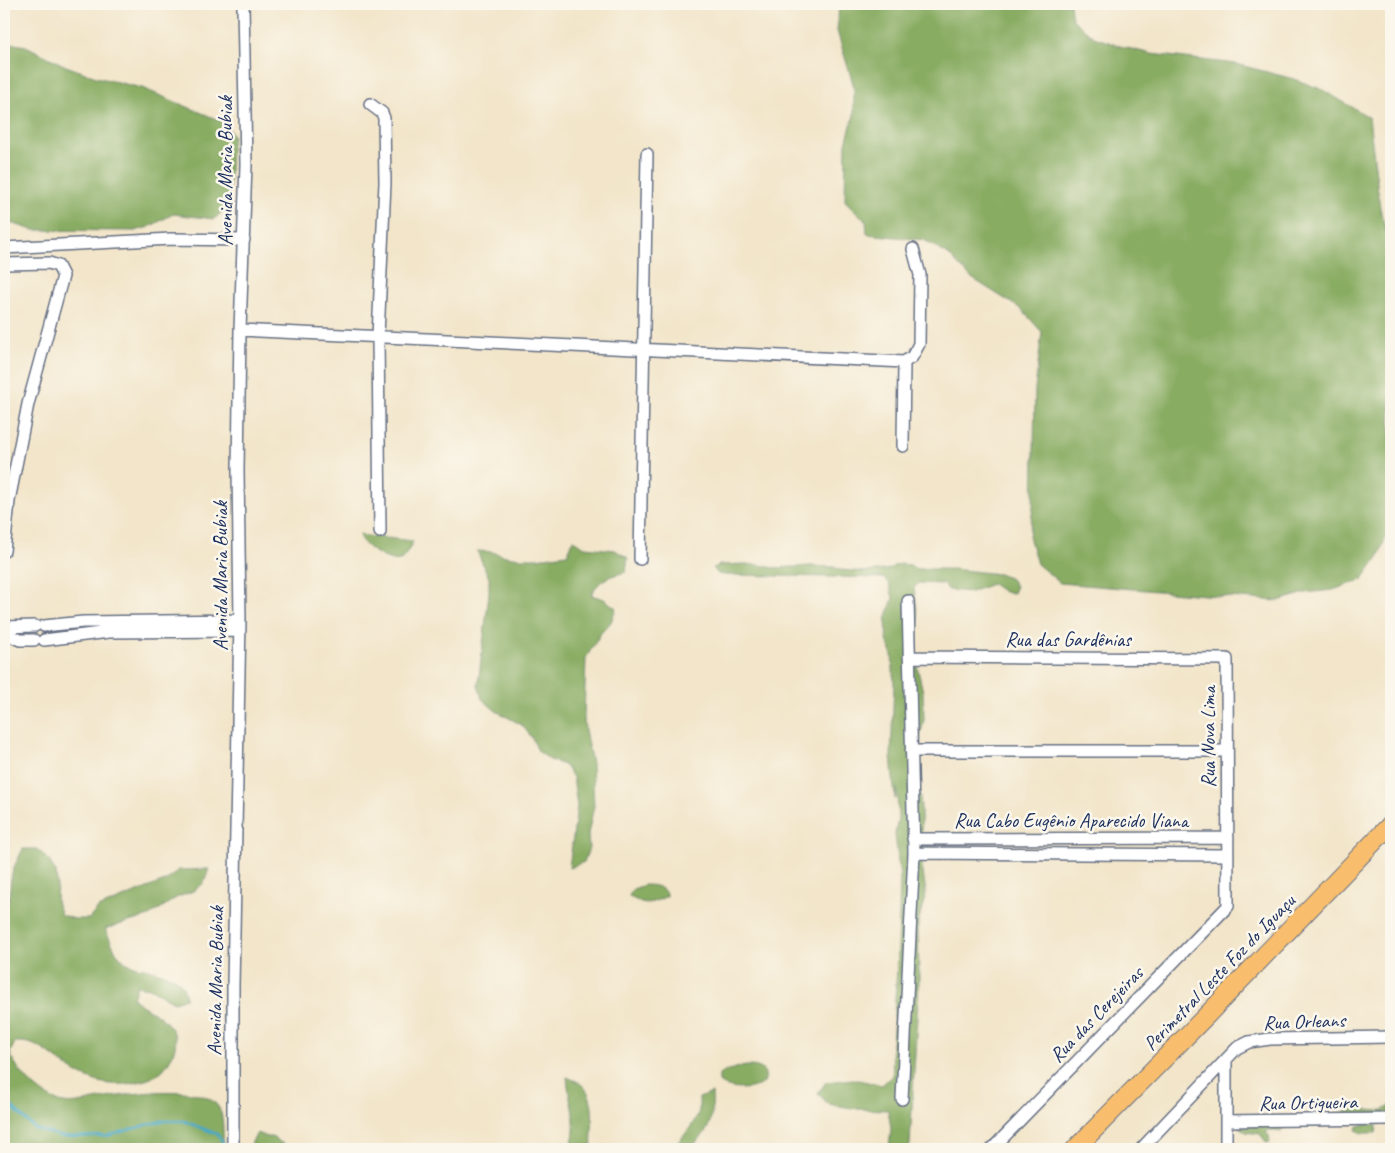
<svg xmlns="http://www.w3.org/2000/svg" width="1395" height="1153" font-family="Caveat,sans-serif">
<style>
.forest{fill:#88ac62;stroke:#526e60}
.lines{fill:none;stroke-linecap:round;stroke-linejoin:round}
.stream{stroke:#47a8c6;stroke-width:2.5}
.minor-casing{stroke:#666f83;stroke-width:14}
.highway-casing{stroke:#666f83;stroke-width:20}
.minor{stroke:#fff;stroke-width:11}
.highway{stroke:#f9be6d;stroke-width:18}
.labels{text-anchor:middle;stroke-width:5;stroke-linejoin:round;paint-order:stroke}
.street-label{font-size:20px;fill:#1b2f5e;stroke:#fbf7ec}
</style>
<rect width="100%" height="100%" fill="#fbf7ec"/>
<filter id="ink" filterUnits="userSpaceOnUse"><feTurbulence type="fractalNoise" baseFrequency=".02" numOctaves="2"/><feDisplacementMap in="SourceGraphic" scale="10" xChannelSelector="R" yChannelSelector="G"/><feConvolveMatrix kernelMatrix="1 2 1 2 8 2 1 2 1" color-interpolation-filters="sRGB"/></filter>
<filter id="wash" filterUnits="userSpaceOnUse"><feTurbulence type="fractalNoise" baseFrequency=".0096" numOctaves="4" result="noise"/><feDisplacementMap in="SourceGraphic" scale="20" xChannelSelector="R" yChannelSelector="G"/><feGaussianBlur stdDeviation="1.12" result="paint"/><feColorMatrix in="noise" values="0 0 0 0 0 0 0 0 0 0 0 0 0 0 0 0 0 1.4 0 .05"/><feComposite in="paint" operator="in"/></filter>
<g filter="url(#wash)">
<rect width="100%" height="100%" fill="#f2e5c9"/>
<!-- forest -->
<path class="forest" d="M839,4h231l2,15 22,18 26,9 31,8 85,10 58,15 27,10 48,28 11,91 11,43 -1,274 -11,31 -17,24 -29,10 -28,3 -27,8 -218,-18 -23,-19 -8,-28 4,-29 2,-118 7,-57 -21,-23 -51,-32 -20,-21 -26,-16 -57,-6 -1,-13 -21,-20 1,-58 8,-28v-28l-17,-56z
M4,42l22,4 40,20 30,11 46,11 84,35 7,13c-5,22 0,53 -8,72 -2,4 -7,8 -11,11l-41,-5 -24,13 -14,4 -102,-1 -29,-9z
M359,535l54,6c-1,4 -8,15 -11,18 -10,7 -41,-13 -43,-24z
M573,540l12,7 30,3 13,8 -2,14c-19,5 -25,6 -35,23l13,4 12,9 -5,14 -10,11 -15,25 -2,59 1,14 7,32 2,43 -6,28 1,14 -5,14 -15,6 8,-62 -4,-29 -9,-12 -14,-5 -12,-9 -6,-13 -10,-13 -26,-14 -14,-12 -4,-14 11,-92v-15l-12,-27 15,1 14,4 14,2h18l29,-4z
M745,564l24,2 3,2 40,-2 22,1 6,3 28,2 22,-3 5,-4 7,-1 8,1 6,4h37l46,5 12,5 5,7 -3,7 -9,-1 -12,-8 -21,8 -23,-2 -5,-6 -24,-1 -5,5 4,29 -3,40 8,35 1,28 -7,29 1,27 3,31 1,58 4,28 -8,30 1,58 -9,164 -2,4h-19l2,-21 -3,-18 -30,-1 -30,-5 -10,-11 8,-11 27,-3 29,6 11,-10 -1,-30 6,-92 2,-75 -5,-44 3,-15 -1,-31 -2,11 -4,-43 3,-72 -2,-29 -5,-15 -1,-21 7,-21 -4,-15 -6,-5 -158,-3 -7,-1 -5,-6 7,-3z
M23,849h14l11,10 8,13 1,14 -1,15 5,14 14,4h14l9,-11 69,-28 11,-10 31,-1 -5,14 -11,8 -17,7 -27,18 -44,13 11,23 9,10 12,5 12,2 25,8 9,9 3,12 -12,4 -24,-14 -13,-2 -4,12c4,5 9,7 15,11 26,15 37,30 18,57 -8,11 -21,15 -33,17 -28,5 -49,-4 -71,-20 -17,-12 -26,-22 -47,-21l-5,11c7,18 27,40 45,47 8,4 15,4 23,3 29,-5 124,-26 141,5 6,12 3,28 5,41h-220v-239c7,-8 5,-20 7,-31 1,-10 7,-20 12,-30z
M644,885c9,0 20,1 23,11 -15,7 -22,11 -38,0l4,-7z
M747,1066c12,0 22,3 17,17 -11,7 -34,9 -45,-1v-7c8,-5 18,-8 28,-9z
M567,1077c4,2 11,4 14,7 18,15 9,46 11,65h-22c10,-28 -1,-44 -3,-72z
M712,1093c1,23 0,36 -18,51v5h-27c12,-4 26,-24 31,-35 2,-5 1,-11 1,-16z
M1391,1105v11l-50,-1c12,-15 37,4 50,-10z
M1368,1124l9,1 -1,8h-13l-7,-3 1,-4z
M1243,1126h39l1,3 -2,3 -13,-2 -2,3 3,2 1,7 -3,1 -7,-9 -14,-2 -6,-5z
M257,1133l10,4h5l19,12h-40l1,-7z"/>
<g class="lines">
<!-- stream -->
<path class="stream" d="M4,1099l31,30 28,8 44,-1 54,-15h23l33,13 6,8"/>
</g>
</g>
<g filter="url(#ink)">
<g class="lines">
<defs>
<path id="minor" d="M370,104l12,9 2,5 1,65 -7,153 2,196
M4,248l167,-9 73,1
M4,264l45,-1 9,3 5,10 -35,128 -19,97 -5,50
M240,330l664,32
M903,446l1,-84 8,-5 7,-13 1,-69 -7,-26
M640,559l7,-405
M44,626l39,-4 157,-2
M4,627l31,-1
M4,633l16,7h14
M44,640l65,-8 130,-1
M909,657l318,2 1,247 -236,243
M911,751h315
M913,839l315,-1
M914,853l313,2
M1226,1061v88
M902,1099l12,-246 -6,-252
M1226,1121l165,-2
M233,1149v-164l7,-365 -2,-150 2,-140 6,-165 -3,-161
M1141,1149l96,-101 12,-6 21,-3 121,-2"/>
<path id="highway" d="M1075,1149l132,-134 184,-191"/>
</defs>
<!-- minor casing -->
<use href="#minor" class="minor-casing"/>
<!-- highway casing -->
<use href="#highway" class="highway-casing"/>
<!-- minor -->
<use href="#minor" class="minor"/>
<!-- highway -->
<use href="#highway" class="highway"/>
</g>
</g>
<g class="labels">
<!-- street labels -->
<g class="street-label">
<text transform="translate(225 171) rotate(-90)" y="7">Avenida Maria Bubiak</text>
<text transform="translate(220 576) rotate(-90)" y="7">Avenida Maria Bubiak</text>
<text x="1068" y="646">Rua das Gardênias</text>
<text transform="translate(1208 737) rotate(-90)" y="7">Rua Nova Lima</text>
<text x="1071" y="827">Rua Cabo Eugênio Aparecido Viana</text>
<text transform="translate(1219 972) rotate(-46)" y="7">Perimetral Leste Foz do Iguaçu</text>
<text transform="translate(215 981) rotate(-89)" y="7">Avenida Maria Bubiak</text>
<text transform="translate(1096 1014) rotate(-46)" y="7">Rua das Cerejeiras</text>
<text transform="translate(1304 1021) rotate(-2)" y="7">Rua Orleans</text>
<text transform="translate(1308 1102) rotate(-1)" y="7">Rua Ortigueira</text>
</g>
</g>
<!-- margin -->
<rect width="1395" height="1153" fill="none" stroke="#fbf7ec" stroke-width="20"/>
</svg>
